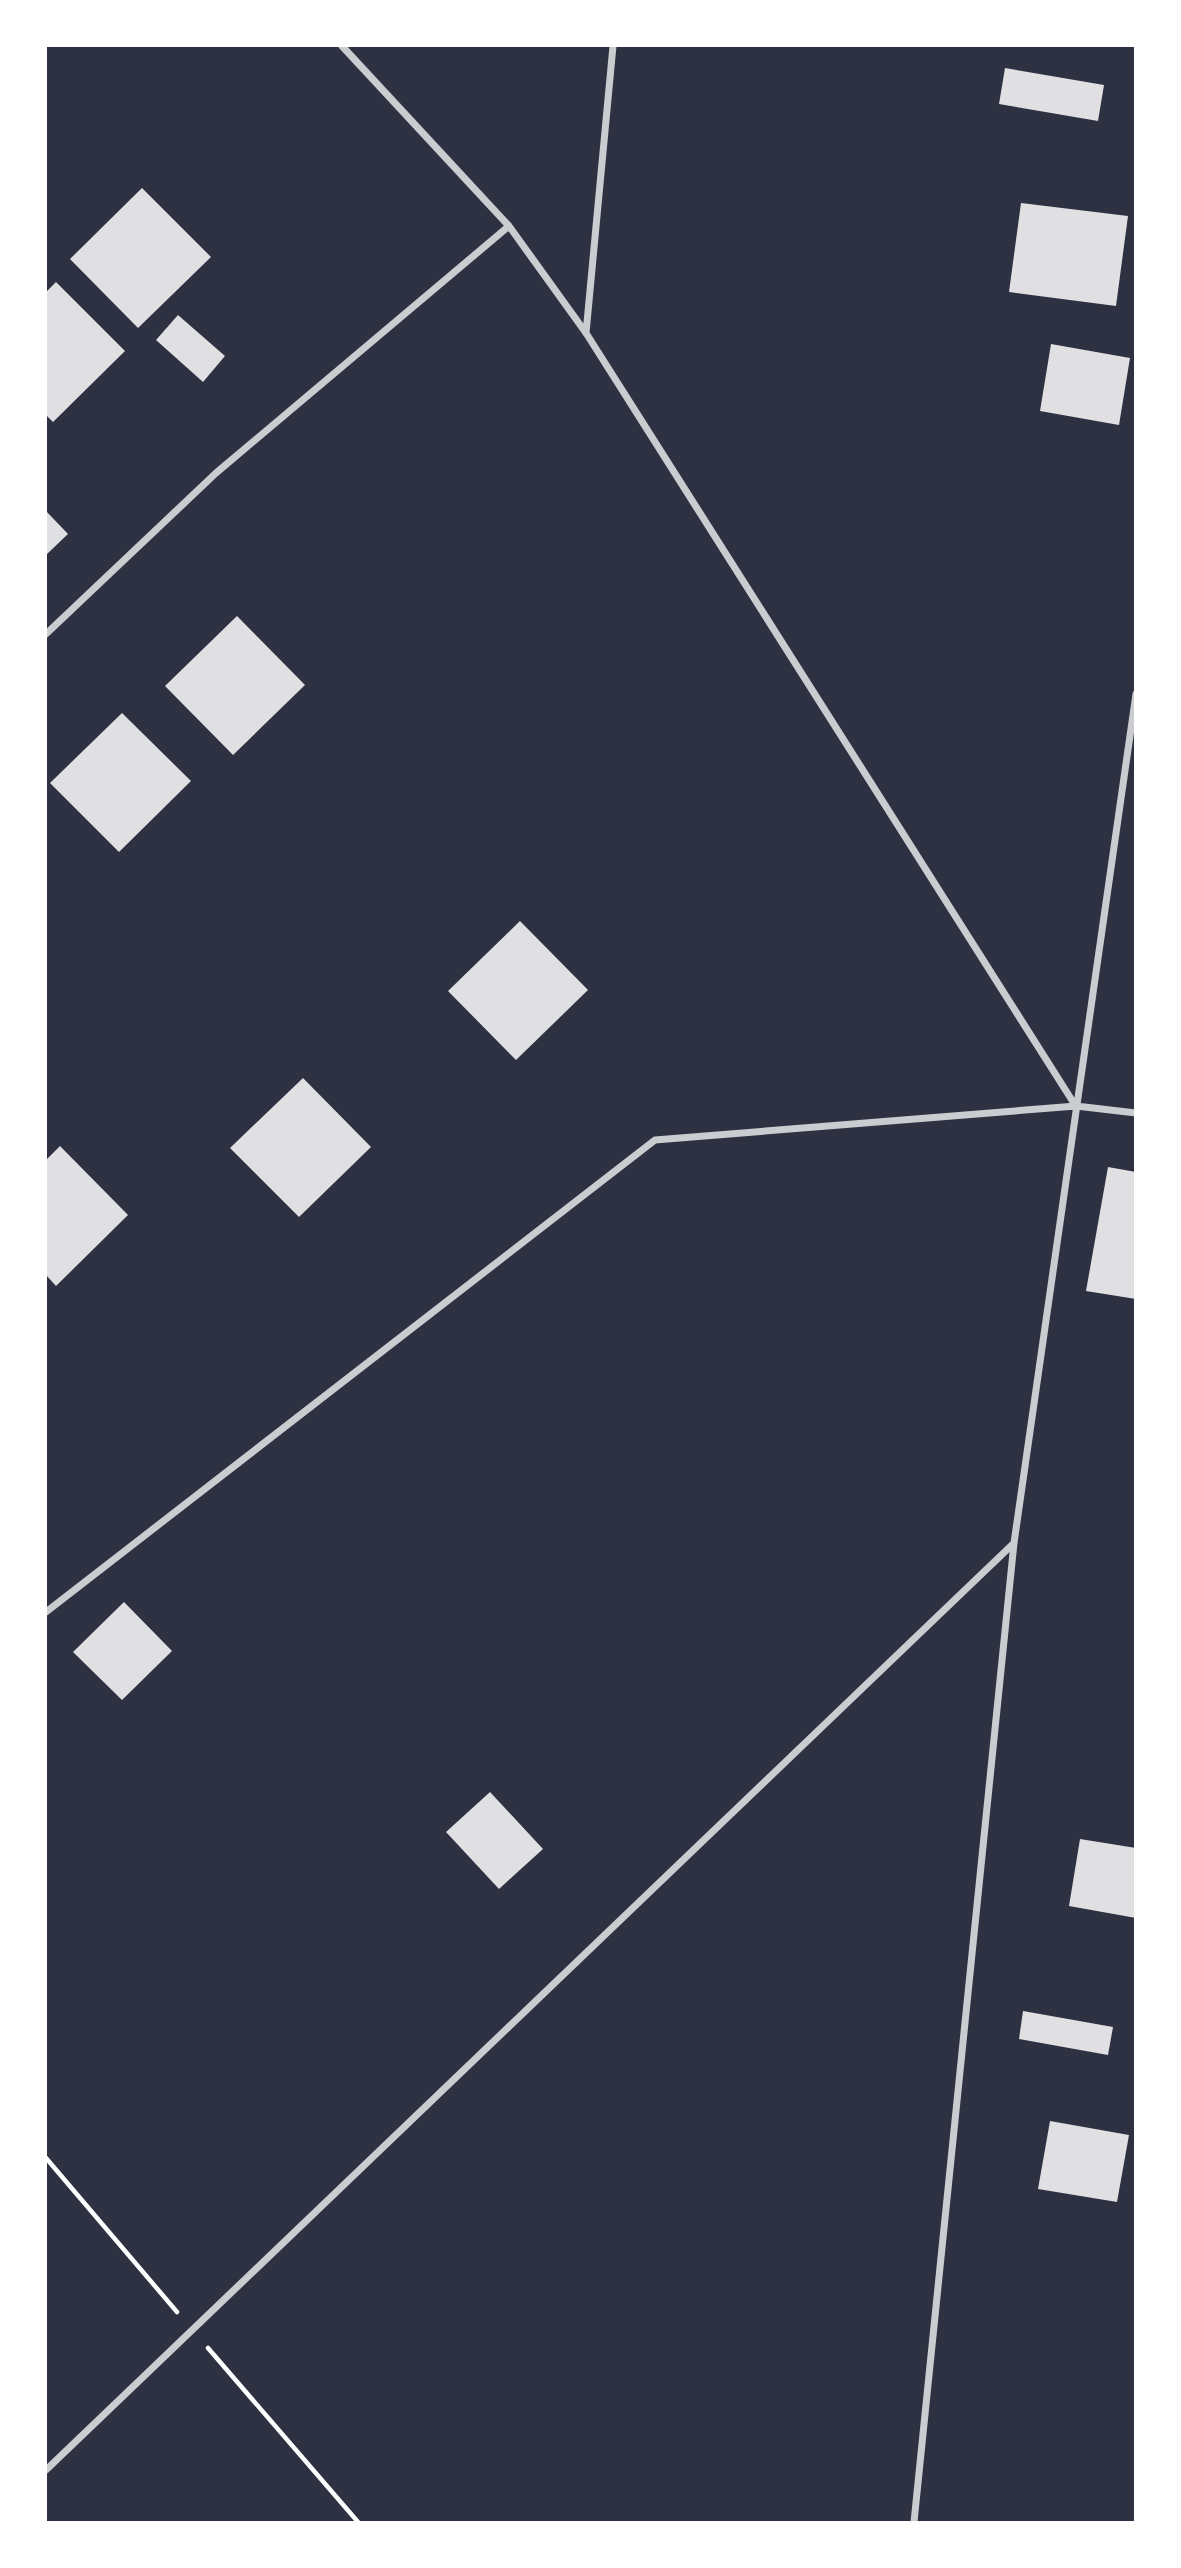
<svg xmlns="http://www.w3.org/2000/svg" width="1181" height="2568" font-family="'Golos Text',sans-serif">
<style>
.building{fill:#e0e0e3}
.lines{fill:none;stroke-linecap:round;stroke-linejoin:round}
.path{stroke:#fff;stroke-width:4.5}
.minor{stroke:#caccd0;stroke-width:7}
</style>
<rect width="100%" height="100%" fill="#2d3142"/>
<!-- building -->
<path class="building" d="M1005,68l99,17 -6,36 -99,-17z
M142,188l69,69 -73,71 -68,-69z
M1021,203l107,13 -12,90 -107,-14z
M56,282l69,69 -72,71 -7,-7v-123z
M178,315l47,41 -22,26 -47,-42z
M1051,344l79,14 -11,67 -79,-14z
M46,511l22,23 -22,21z
M237,616l68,69 -72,70 -68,-69z
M122,713l69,68 -72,71 -69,-69z
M520,921l68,69 -72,70 -68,-69z
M303,1078l68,69 -72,70 -69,-69z
M60,1146l68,69 -72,71 -10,-11v-115z
M1108,1167l28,5v127l-50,-8z
M124,1602l48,49 -50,49 -49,-48z
M490,1792l53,57 -44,40 -53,-57z
M1080,1839l56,9v70l-67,-12z
M1023,2011l90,16 -5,28 -89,-16z
M1050,2121l79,14 -12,67 -79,-13z"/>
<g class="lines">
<!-- path -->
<path class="path" d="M46,2158l131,154
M208,2348l150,174"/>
<!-- minor -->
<path class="minor" d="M342,46l167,180 77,107 489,772
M586,333l27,-287
M46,634l170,-161 293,-247
M46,1612l609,-472 421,-34 60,7
M46,2470l968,-927
M914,2522l100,-979 122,-849"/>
</g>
<!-- border -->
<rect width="1181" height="2568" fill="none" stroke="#ffffff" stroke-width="94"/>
</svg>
